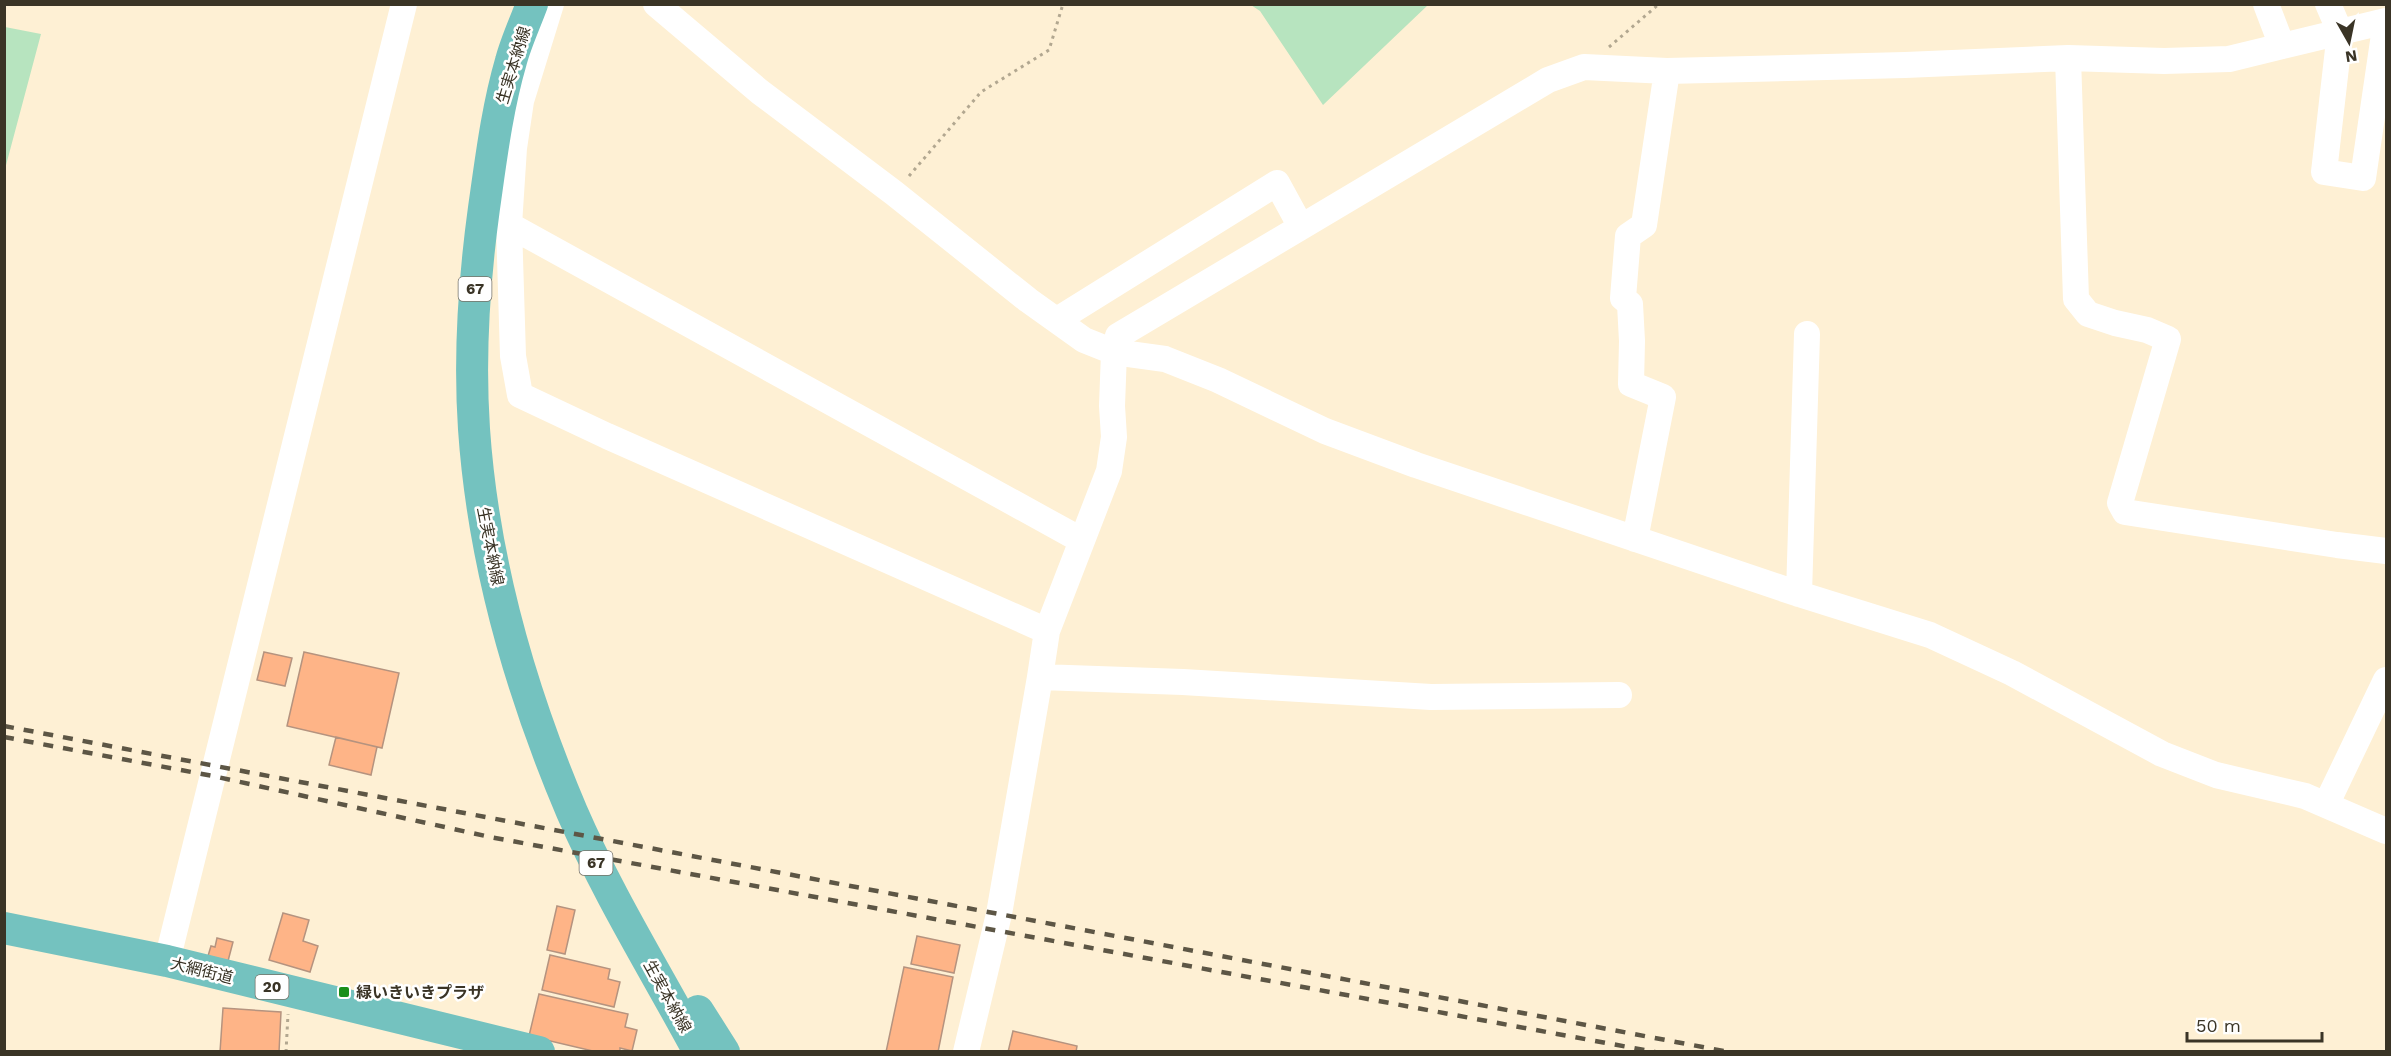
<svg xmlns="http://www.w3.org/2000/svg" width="2391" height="1056" font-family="'Work Sans','Noto Sans JP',sans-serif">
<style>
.green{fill:#b7e4bf}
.building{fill:#feb487;stroke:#b5937f;stroke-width:1.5}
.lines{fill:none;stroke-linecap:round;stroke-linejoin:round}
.path{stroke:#b2a790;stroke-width:3;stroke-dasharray:3 4.5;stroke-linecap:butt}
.minor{stroke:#fff;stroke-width:26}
.major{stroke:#74c2bf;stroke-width:32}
.rail{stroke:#5d5645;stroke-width:4.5;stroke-dasharray:10 10;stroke-linecap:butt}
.poi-dot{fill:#1a8f1a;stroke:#fff;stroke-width:2}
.labels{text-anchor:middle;stroke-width:5;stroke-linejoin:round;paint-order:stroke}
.shield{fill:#fff;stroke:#757167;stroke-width:1.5}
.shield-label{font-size:15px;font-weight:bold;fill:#3a3426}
.street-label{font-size:16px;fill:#3a3426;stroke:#fff}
.poi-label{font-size:16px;font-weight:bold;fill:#3a3426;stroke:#fff;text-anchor:start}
</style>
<rect width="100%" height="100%" fill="#fef0d4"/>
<!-- green -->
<path class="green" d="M1251,5h177l-105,100 -63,-94z
M5,27l36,7 -36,135 -1,-142z"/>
<!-- building -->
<path class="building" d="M264,652l28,6 -7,28 -28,-6z
M304,652l95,21 -17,75 -95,-22z
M336,737l41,10 -6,28 -42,-10z
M557,906l18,4 -10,44 -18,-4z
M283,913l26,7 -6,21 15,5 -8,26 -41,-12z
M917,936l43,9 -6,28 -43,-9z
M217,938l16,4 -5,19 -20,-5 3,-10 4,1z
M550,955l60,14 -2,10 12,3 -6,25 -72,-17z
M904,967l49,10 -15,75h-52z
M539,994l89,20 -3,13 12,3 -5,21 -12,-3v4h-23l-68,-16z
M223,1008l58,4 -2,40h-59z
M1013,1031l64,15 -1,6h-68z"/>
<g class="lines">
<!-- path -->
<path class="path" d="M1609,47l50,-43
M909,176l72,-84 68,-42 14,-46
M286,1052l2,-38"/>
<!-- minor -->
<path class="minor" d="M551,4l-30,97 -7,47 -5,77 572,315
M656,4l104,88 134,101 134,107 56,40 30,12 51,7 53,21 107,51 91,34 383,129 131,41 82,38 150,81 54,21 89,21 81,35
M2266,4l16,42
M2328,4l12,28 -16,140 39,6 23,-157
M2068,58l8,241 12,15 27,9 32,7 21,9 -48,164 5,9 212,33 49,6
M509,225l4,131 7,39 87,41 440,195
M1057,320l220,-137 24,44
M1635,539l28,-142 -32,-13 1,-43 -2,-37 -7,-6 5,-62 16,-11 23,-154
M1799,594l8,-260
M1619,695l-188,2 -248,-15 -143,-5 7,-46 62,-160 5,-34 -2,-31 2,-54 4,-16 430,-256 36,-13 83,4 238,-6 163,-7 96,3 65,-2 157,-38
M2326,805l60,-125
M167,961l237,-957
M966,1052l33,-138 41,-237"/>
<!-- major -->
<path class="major" d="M532,4c-7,19 -16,38 -21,57 -14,48 -20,98 -27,147 -10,73 -15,147 -10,221 9,131 47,263 98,383 36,83 84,160 127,240
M4,928l163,33 372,91
M698,1011l26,41"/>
<!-- rail -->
<path class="rail" d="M4,726l1725,326
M4,737l209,39 277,61 1165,215"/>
</g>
<!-- markers -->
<rect class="poi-dot" x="338" y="986" width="12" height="12" rx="3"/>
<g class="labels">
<!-- shield labels -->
<g class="shield">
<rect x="458.5" y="277" width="33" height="24" rx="4.5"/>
<rect x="579.5" y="851" width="33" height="24" rx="4.5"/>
<rect x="255.5" y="975" width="33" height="24" rx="4.5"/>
</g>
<g class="shield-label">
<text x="475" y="294">67</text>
<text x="596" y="868">67</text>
<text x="272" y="992">20</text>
</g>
<!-- street labels -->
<g class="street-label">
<text transform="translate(513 65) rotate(-73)" y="6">生実本納線</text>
<text transform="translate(491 546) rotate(79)" y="6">生実本納線</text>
<text transform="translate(202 970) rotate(14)" y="6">大網街道</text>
<text transform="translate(668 996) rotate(61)" y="6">生実本納線</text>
</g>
<!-- poi labels -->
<g class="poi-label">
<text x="356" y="998">緑いきいきプラザ</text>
</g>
</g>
<!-- border -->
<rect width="2391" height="1056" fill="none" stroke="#3a3426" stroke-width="12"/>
<!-- north arrow -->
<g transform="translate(2349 42) rotate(171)" stroke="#ffffff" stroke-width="4.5" paint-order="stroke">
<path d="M0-4.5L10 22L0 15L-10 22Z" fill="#3a3426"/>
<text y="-9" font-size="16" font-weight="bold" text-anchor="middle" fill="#3a3426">N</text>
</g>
<!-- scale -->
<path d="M2187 1032v9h135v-9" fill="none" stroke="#3a3426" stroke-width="3"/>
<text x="2196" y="1032" font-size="18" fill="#3a3426" stroke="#ffffff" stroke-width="4.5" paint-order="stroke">50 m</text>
</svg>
